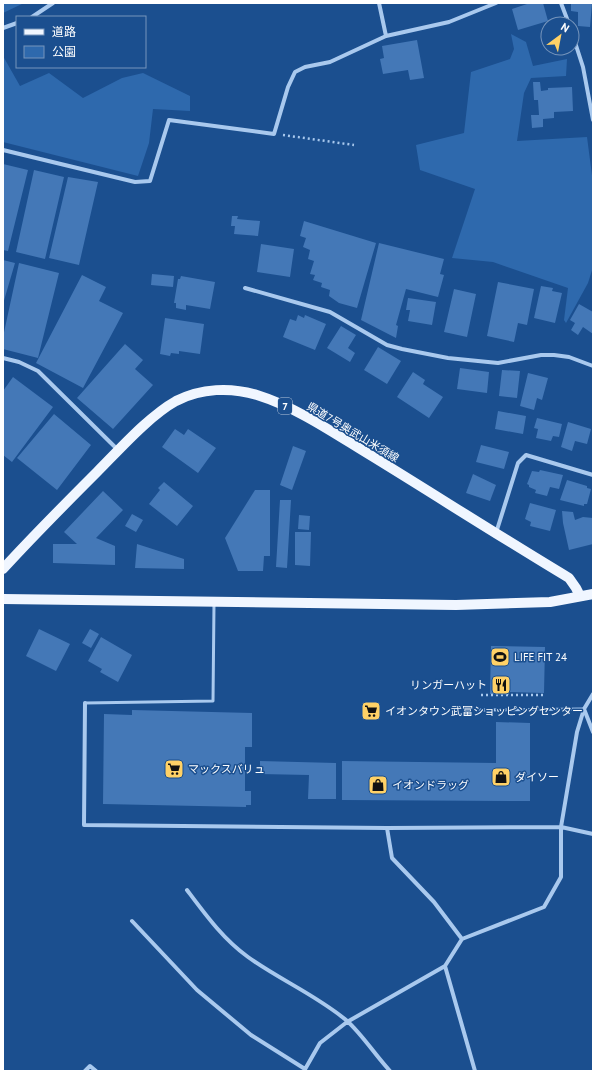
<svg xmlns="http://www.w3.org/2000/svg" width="596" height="1074" font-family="'PT Sans','Noto Sans JP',sans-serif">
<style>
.green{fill:#2e69ad}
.building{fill:#4478b7}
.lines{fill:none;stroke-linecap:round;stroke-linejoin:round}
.path{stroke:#a9c9ee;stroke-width:2.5;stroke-dasharray:2 3;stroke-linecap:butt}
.lane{stroke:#a9c9ee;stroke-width:3}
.street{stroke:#a9c9ee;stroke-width:4}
.primary{stroke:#f0f6ff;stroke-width:10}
.labels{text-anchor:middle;stroke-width:3;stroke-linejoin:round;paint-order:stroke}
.shield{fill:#1b4f8f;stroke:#bbcadd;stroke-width:1}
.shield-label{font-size:10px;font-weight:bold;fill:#fff}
.street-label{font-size:11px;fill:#fff;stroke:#1b4f8f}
.poi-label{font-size:11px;fill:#fff;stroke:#1b4f8f;text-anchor:start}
</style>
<rect width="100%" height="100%" fill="#1b4f8f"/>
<!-- green -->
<path class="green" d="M3,3h21l-21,10z
M511,34l15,8 7,24 34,-7 -1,17 -35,2 -7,15 -7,48 70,-4 6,46v84l-5,16 -22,40 -2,-3 4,-32 -75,-26 -41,-4 23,-69 -55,-19 -4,-25 48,-12 7,-61 39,-13 4,-10z
M3,56l17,30 29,-13 34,25 39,-20 21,-5 47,23v15l-37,-2 -4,34 -11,33 -135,-34z"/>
<!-- building -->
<path class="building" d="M530,3h13l5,18 -30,9 -6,-21z
M571,3h21l-2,24 -12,-1v-14l-7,-1z
M417,40l7,38 -14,2 -2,-10 -25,4 -3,-15 4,-1 -2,-12z
M533,82h7l1,9 7,-1v-2l24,-1 1,24 -19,1v6l-11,1v8l-11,1 -1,-13h8l-1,-15h-4z
M3,164l25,6 -20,81 -5,-1z
M34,170l30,7 -19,82 -29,-7z
M68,177l30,5 -19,83 -30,-7z
M232,216h6l-1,3 23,2 -2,15 -24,-2 1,-8h-4z
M304,221l72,22 -19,65 -18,-5 -10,-7 1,-6 -9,-3 1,-4 -9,-3 2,-5 -5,-1 4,-13 -6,-2 2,-9 -7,-3 3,-9 -6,-2z
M379,243l65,16 -4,15 4,1 -6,22 -32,-8 -10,36 2,1 -2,12 -35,-18z
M261,244l33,5 -4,28 -33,-5z
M3,260l12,3 -12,41z
M19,263l40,10 -21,85 -35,-9v-12z
M152,274l22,2 -1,11 -22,-2z
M82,275l24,12 -7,14 24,12 -40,75 -47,-25z
M181,276l34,6 -5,27 -24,-4v5l-10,-2v-5h-2l4,-24h2z
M498,282l36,7 -7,36 -9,-2 -4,19 -27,-6z
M541,286l12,2 -1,3 10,2 -7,30 -21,-5z
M454,289l22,5 -9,43 -23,-5z
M408,298l28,4 -4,23 -24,-4 2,-11h-4z
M579,304l14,8v22l-10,-7 -5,8 -7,-5 4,-7 -5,-3z
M298,315l6,3 1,-3 21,9 -11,26 -32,-13 7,-18 6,2z
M165,318l39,6 -4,30 -21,-3v3l-8,-1 -1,3 -10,-2z
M341,326l15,9 -8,13 7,5 -5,9 -23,-14z
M125,344l18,16 -8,9 18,16 -40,44 -36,-31z
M378,347l23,14 -14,23 -23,-14z
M460,368l29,4 -2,21 -30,-4z
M502,370l18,1 -3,27 -18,-2z
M413,372l12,8 -2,4 20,13 -14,21 -32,-21z
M528,373l20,5 -6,22 -5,-2 -3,12 -14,-4z
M13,377l40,30 -41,55 -9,-7v-64z
M498,411l28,5 -3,18 -28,-5z
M54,414l37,31 -34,45 -40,-32z
M537,418l25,6 -3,13 -6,-1 -2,5 -15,-3 2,-9 -4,-1z
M568,422l23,7 -4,15 -12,-3 -3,10 -11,-4z
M175,429l9,6 4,-6 28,19 -18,25 -36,-26z
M481,445l28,7 -5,17 -28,-7z
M293,446l13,5 -14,39 -12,-5z
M540,470l23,5 -4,14 -9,-2 -3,9 -12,-3 1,-3 -7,-3v-2l-2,-1 5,-13 7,1z
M473,474l23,11 -6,16 -24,-8z
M567,480l20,6v2l4,1 -4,15h-3v2l-24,-6z
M164,482l29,24 -16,20 -28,-22 11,-14 -2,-2z
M255,490h15v66h-6l-1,15h-25l-13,-33z
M103,491l20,19 -27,28 19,8v19l-62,-2v-19h24l-13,-12z
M280,500h11l-4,68 -11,-1z
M530,503l26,7 -6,21 -20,-5 1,-4 -6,-3z
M562,511l11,1 2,8 8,-3 10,1v26l-24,6 -6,-27z
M132,514l11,6 -7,12 -11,-6z
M299,515l11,1 -1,14 -11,-1z
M295,532h16l-1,34 -15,-1z
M137,544l47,15v10l-49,-1z
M39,629l31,15 -14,27 -30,-15z
M90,629l9,5 -8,14 -9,-5z
M101,637l31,18 -14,27 -18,-10 2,-3 -14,-8z
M491,646l54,1 -1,46 -35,-1v3l-19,-1z
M132,710l120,3v34h-7v44h6v14h-5v2l-143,-3 1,-90 28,1z
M496,722l34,1v78l-188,-1v-39l154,2z
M260,761l76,2v36h-28l1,-24 -49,-1z"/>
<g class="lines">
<!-- path -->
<path class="path" d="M283,135l71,10
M481,695h63"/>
<!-- lane -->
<path class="lane" d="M85,703l128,-2 1,-97
M480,710l104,-1"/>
<!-- street -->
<path class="street" d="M379,3l7,33
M561,3l8,21
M32,17l21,-14
M3,28l14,-5
M572,33l11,34 10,53
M3,150l132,32 15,-1 19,-61 105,14 14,-47 7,-15 10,-5 25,-5 56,-26 63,-14 47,-19
M245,288l85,24 57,33 15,4 46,9 50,5 43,-8h13l15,2 24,9
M3,358l16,4 19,9 80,79
M496,533l22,-70 8,-8 67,20
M85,703l-1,122 303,3 174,-1 32,7
M584,709l9,23
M387,828l5,30 42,44 28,37
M187,890c18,24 36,49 61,67 32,23 68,38 98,63 16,14 29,35 44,51
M132,921l65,69 54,45 54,34
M445,966l30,105
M85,1071l5,-5 6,5
M304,1071l16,-28 27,-21 98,-56 17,-27 82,-32 17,-30v-50l16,-95 7,-23 9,-15"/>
<!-- primary -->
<path class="primary" d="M3,569c30,-33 62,-65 94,-97 22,-22 52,-56 79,-71 25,-13 55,-14 81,-6 42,13 81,41 118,63 65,40 129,81 194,120l7,10 4,8
M3,599l453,6 94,-3 43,-8"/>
</g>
<!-- icons -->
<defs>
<symbol id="stadium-square" viewBox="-11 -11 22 22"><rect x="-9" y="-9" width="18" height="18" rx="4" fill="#ffd166" stroke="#1b4f8f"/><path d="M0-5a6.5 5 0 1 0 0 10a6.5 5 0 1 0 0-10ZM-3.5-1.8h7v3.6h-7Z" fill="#111"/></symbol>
<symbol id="restaurant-square" viewBox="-11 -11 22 22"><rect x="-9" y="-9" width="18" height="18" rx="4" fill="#ffd166" stroke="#1b4f8f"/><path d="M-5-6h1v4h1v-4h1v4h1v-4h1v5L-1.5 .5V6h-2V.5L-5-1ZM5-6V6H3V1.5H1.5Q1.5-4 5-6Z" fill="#111"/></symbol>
<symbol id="supermarket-square" viewBox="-11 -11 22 22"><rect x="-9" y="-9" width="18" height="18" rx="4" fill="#ffd166" stroke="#1b4f8f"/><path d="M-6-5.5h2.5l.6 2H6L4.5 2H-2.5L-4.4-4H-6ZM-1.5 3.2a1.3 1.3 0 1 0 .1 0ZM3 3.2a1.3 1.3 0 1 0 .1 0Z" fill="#111"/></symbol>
<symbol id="shop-square" viewBox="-11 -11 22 22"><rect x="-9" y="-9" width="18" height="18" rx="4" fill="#ffd166" stroke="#1b4f8f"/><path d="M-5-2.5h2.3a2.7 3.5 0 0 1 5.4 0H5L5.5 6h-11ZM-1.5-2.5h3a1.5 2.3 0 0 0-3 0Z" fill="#111"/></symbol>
</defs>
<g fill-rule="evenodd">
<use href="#stadium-square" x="489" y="646" width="22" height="22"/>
<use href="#restaurant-square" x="490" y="674" width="22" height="22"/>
<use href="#supermarket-square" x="360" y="700" width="22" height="22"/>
<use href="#supermarket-square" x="163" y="758" width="22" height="22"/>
<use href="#shop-square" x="490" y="766" width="22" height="22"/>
<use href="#shop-square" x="367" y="774" width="22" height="22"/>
</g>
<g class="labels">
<!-- shield labels -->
<rect class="shield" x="278" y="398" width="14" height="16" rx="3"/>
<g class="shield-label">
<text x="285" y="410">7</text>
</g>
<!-- street labels -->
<g class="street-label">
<text transform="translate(353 432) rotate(31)" y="4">県道7号奥武山米須線</text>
</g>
<!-- poi labels -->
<g class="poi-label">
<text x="514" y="661">LIFE FIT 24</text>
<text x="487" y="689" text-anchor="end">リンガーハット</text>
<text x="385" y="715">イオンタウン武富ショッピングセンター</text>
<text x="188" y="773">マックスバリュ</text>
<text x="515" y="781">ダイソー</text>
<text x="392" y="789">イオンドラッグ</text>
</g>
</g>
<!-- border -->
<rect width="596" height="1074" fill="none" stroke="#ffffff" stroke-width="8"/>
<!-- legend -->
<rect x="16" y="16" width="130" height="52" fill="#1b4f8f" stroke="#7695bc"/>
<rect x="24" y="29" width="20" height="6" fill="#f0f6ff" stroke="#7695bc"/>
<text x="52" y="36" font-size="12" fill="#ffffff">道路</text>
<rect x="24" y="46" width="20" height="12" fill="#2e69ad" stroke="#7695bc"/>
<text x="52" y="56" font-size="12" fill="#ffffff">公園</text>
<!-- north arrow -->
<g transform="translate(560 36) rotate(32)"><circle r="19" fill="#1b4f8f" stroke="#7695bc"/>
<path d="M0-3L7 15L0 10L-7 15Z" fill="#ffd166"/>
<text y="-6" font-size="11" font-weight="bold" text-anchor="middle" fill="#ffffff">N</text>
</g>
</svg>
